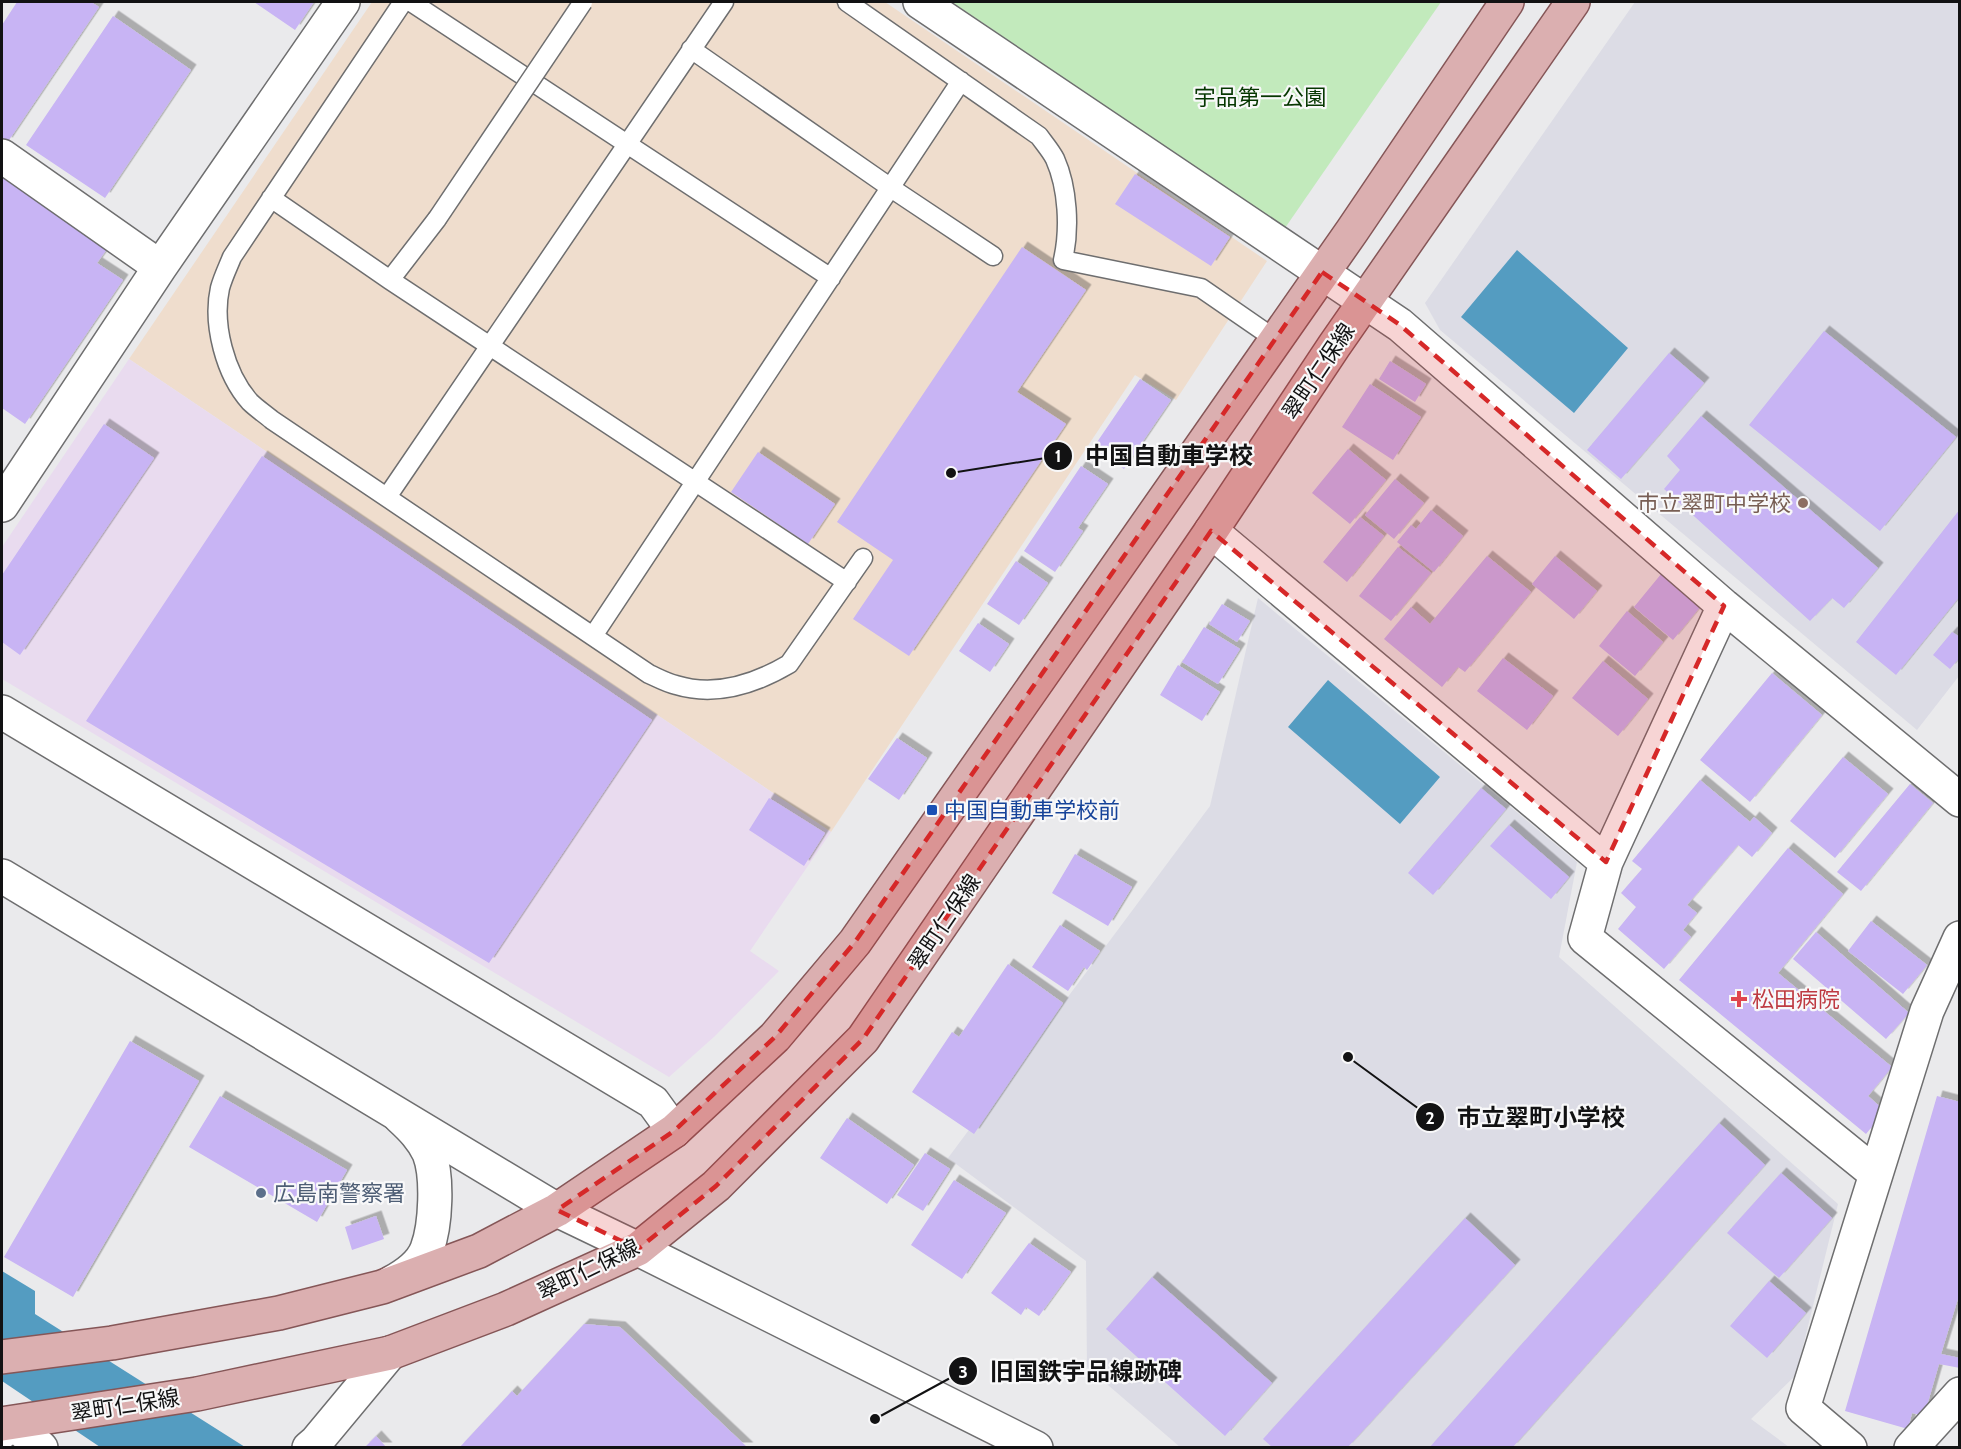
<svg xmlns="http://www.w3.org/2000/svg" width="1961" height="1449" font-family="Cabin,'Noto Sans JP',sans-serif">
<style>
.commercial{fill:#efddcd}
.industrial{fill:#e9dbef}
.built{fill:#dcdce5}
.green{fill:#c2eabc}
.water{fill:#549cc1}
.building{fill:#c8b4f4;filter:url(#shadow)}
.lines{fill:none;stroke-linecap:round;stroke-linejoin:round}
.service-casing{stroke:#6e6e6f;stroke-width:21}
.minor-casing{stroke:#6e6e6f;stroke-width:36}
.tertiary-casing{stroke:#6e6e6f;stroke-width:36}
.primary-casing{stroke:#855657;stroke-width:36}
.service{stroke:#fff;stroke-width:18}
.minor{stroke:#fff;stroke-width:33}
.tertiary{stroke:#fff;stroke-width:33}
.primary{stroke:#dbafb0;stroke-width:33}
.service-bridge-casing{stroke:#6e6e6f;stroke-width:21;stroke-linecap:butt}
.service-bridge{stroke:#fff;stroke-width:18}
.marked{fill:#d62828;fill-opacity:0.2;stroke:#d62828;stroke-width:4.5;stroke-dasharray:12 8;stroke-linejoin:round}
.education-dot{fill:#8d6e63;stroke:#f8f8f9;stroke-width:2}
.transit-dot{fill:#1a4fb4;stroke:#f8f8f9;stroke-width:2}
.health-dot{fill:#e0444e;stroke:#f8f8f9;stroke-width:2}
.service-dot{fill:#5c6f8a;stroke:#f8f8f9;stroke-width:2}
.labels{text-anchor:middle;stroke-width:4.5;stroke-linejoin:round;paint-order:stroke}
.park-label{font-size:22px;fill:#063701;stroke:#f8f8f9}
.street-label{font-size:22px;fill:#121213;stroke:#f8f8f9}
.education-label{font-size:22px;fill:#785e54;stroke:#f8f8f9;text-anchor:end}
.transit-label{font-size:22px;fill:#164399;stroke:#f8f8f9;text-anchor:start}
.health-label{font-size:22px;fill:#be3a42;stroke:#f8f8f9;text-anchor:start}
.service-label{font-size:22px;fill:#4e5e75;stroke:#f8f8f9;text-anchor:start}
.leader{fill:none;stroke:#121213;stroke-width:2}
.callout-dot{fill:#121213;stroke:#f8f8f9;stroke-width:2}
.mark-label{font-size:18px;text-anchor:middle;font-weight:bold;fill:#fff}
.callout-label{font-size:24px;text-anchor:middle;font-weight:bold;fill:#121213;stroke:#f8f8f9;stroke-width:4.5;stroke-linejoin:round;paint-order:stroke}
</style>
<defs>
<filter id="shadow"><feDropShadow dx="5.5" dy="-5.5" stdDeviation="0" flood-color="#0004"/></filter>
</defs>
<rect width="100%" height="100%" fill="#eaeaec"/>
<!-- commercial -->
<path class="commercial" d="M372,2h513l382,259 -91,139 -41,-25 -304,457 -702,-473z"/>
<!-- industrial -->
<path class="industrial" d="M129,359l702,473 -81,119 29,20 -64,65 -46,41 -667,-398v-132z"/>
<!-- built -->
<path class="built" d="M1635,2h324v674l-42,54 -477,-400 -15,-27z
M1258,598l319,264 -18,95 279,247 -42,171 -45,44 38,28h-609l-93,-80 -1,-106 -138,-103 262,-352z"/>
<!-- green -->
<path class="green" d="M952,2h489l-156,226z"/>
<!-- water -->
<path class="water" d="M1517,250l111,98 -54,65 -113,-96z
M1328,680l112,97 -40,47 -112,-97z
M2,1271l33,20v23l210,133h-145l-98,-66z"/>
<!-- building -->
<path class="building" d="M17,2h74l8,5 -92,136 -5,-4v-114z
M254,2h60l-19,28z
M113,16l78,54 -86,128 -79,-53z
M1135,174l95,63 -19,29 -96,-62z
M2,177l105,72 -10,14 26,17 -98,144 -23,-16z
M1022,247l64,43 -69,102 49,32 -157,232 -56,-37 40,-59 -56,-38z
M1824,331l132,106 -76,94 -131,-106z
M1669,353l35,30 -83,96 -34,-29z
M1390,361l36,23 -11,18 -36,-23z
M1140,379l31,21 -47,69 -31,-21z
M1370,384l51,33 -28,43 -51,-33z
M1701,416l177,152 -34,40 -12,-10 -22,23 -146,-132 16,-19 -13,-14z
M104,424l50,34 -134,197 -18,-13v-67z
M1348,449l38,31 -36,44 -38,-31z
M758,452l77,52 -27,40 -77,-52z
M262,456l390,264 -163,243 -403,-242z
M1081,466l27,18 -30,44 5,3 -28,41 -31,-21z
M1395,479l29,24 -30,36 -29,-24z
M1960,509v87l-64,79 -40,-33z
M1431,510l32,26 -29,36 -37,-30 14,-17 5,4z
M1360,517l24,19 -37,46 -24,-20z
M1398,547l33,26 -40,48 -32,-25z
M1487,556l44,36 -66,80 -7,-5 -16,20 -58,-48 27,-32 19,17z
M1555,556l42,35 -23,28 -42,-35z
M1016,561l32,22 -29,42 -32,-21z
M1662,573l39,33 -28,34 -39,-33z
M1222,604l28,17 -13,21 -28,-18z
M1627,611l36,31 -28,34 -36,-30z
M978,623l31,21 -19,28 -31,-21z
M1204,627l36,22 -22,35 -36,-22z
M1952,632l8,5v20l-10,12 -17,-14z
M1503,658l50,38 -26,34 -50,-39z
M1603,661l45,38 -30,37 -46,-38z
M1178,665l42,27 -18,29 -42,-26z
M1772,673l50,42 -72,87 -50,-42z
M897,738l30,20 -28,42 -31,-21z
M1843,757l45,37 -53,64 -45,-37z
M1700,780l50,42 4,-5 18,16 -20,24 -14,-12 -51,60 10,8 -14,17 8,7 -27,32 -46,-40 18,-22 -15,-14 21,-24 -10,-8z
M1910,784l23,19 -72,88 -24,-19z
M1481,788l25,21 -73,86 -25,-22z
M769,798l56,35 -21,33 -55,-36z
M1509,825l60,52 -18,22 -61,-53z
M1788,848l55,46 -65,79 114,94 -24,29 17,15 -19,23 -187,-154z
M1075,854l57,33 -24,39 -56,-33z
M1871,921l56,44 -24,29 -55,-43z
M1060,925l40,26 -13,19 -3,-3 -16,24 -36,-24z
M1816,932l93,81 -23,26 -93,-80z
M1008,964l55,39 -89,131 -62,-42 40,-60 7,5z
M130,1041l69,40 -126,216 -69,-40z
M220,1096l127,74 -30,52 -128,-75z
M1937,1096l23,6v190l-19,62 19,4v10l-21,-4 -15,52 -12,-3 -4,16 -63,-18z
M847,1118l67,47 -27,39 -67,-46z
M1719,1123l46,42 -253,283h-83z
M925,1153l25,16 -27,42 -26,-16z
M1781,1173l51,45 -53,60 -52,-45z
M954,1180l52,33 -44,66 -51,-34z
M376,1216l8,23 -32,11 -7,-23z
M1465,1218l50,47 -168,183h-74l-10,-9z
M1029,1243l42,29 -32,44 -13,-9 -5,8 -30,-22z
M1152,1277l120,106 -47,53 -119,-107z
M1769,1281l37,32 -39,45 -37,-32z
M584,1324l36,3 128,121h-289l53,-57 5,5z
M376,1436l11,12h-23z"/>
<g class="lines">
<defs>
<path id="service" d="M403,2l-171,255c-4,10 -9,20 -12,31 -8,36 5,86 30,114 6,6 15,12 22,18l377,254c9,4 18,9 27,11 39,12 79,-1 113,-21l74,-106
M411,2l420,276
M847,2l192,134c5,7 12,15 16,23 13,29 15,70 8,101l138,28 74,51
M691,49l200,139 102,68
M271,198l119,82 457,302
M390,280l47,-61
M387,497l337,-495
M593,636l368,-555"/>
<path id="minor" d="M920,2l480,323 324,281 236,194
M2,156l158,111
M2,505l158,-238 183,-265
M1211,531l395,331 -21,76 291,236
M2,712l651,390 21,29
M1606,862l118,-256
M391,1283c15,-8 30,-18 36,-34 9,-24 11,-73 2,-96 -7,-15 -17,-25 -29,-36
M2,1432l12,-9 27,25
M309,1448l7,-6 74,-89
M1850,1448l-47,-40 124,-397 33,-73
M1911,1448l49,-54"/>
<path id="tertiary" d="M2,876l555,334 81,39 398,199"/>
<path id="primary" d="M2,1357l110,-14 167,-30 103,-26 97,-36 78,-41 117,-79 101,-94 80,-95 497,-711 155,-229
M2,1424l195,-30 193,-41 116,-44 132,-60 78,-63 147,-147 348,-508 123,-185 239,-344"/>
</defs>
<!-- service casing -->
<use href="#service" class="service-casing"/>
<!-- minor casing -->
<use href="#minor" class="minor-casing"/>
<!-- tertiary casing -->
<use href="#tertiary" class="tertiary-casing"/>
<!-- primary casing -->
<use href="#primary" class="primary-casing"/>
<!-- service -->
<use href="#service" class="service"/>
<!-- minor -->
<use href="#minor" class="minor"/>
<!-- tertiary -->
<use href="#tertiary" class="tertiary"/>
<!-- primary -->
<use href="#primary" class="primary"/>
<defs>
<path id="service-bridge" d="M437,219l146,-217"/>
</defs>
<!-- service-bridge casing -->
<use href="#service-bridge" class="service-bridge-casing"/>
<!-- service-bridge -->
<use href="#service-bridge" class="service-bridge"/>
</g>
<!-- marked area -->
<path class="marked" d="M1322,272l78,53 324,281 -118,256 -395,-331 -348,508 -147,147 -78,63 -81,-39 117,-79 101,-94 80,-95z"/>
<!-- markers -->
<circle class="education-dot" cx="1803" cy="503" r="6"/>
<rect class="transit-dot" x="926" y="804" width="12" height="12" rx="3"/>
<path class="health-dot" d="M1736 990h6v6h6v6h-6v6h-6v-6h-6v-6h6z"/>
<circle class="service-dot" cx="261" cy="1193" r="6"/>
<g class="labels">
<!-- park labels -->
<g class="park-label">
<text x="1260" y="105">宇品第一公園</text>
</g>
<!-- street labels -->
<g class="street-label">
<text transform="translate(1318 371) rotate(-56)" y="8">翠町仁保線</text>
<text transform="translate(944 922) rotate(-56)" y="8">翠町仁保線</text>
<text transform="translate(588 1269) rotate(-26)" y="8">翠町仁保線</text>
<text transform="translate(125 1405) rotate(-9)" y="8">翠町仁保線</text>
</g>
<!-- education labels -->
<g class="education-label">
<text x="1791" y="511">市立翠町中学校</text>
</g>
<!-- transit labels -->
<g class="transit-label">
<text x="944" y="818">中国自動車学校前</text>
</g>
<!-- health labels -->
<g class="health-label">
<text x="1752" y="1007">松田病院</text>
</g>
<!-- service labels -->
<g class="service-label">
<text x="273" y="1201">広島南警察署</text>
</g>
</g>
<!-- callouts -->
<path class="leader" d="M951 473L1058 456M1348 1057L1430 1117M875 1419L963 1371"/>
<g class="callout-dot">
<circle cx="951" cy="473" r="6"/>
<circle cx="1348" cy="1057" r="6"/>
<circle cx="875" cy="1419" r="6"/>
<circle cx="1058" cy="456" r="15"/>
<circle cx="1430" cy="1117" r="15"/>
<circle cx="963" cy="1371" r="15"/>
</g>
<g class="mark-label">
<text x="1058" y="462">1</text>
<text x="1430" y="1124">2</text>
<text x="963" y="1378">3</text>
</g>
<g class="callout-label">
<text x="1169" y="464">中国自動車学校</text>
<text x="1541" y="1126">市立翠町小学校</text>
<text x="1086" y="1380">旧国鉄宇品線跡碑</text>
</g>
<!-- border -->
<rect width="1961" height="1449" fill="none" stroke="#121213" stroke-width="6"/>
</svg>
